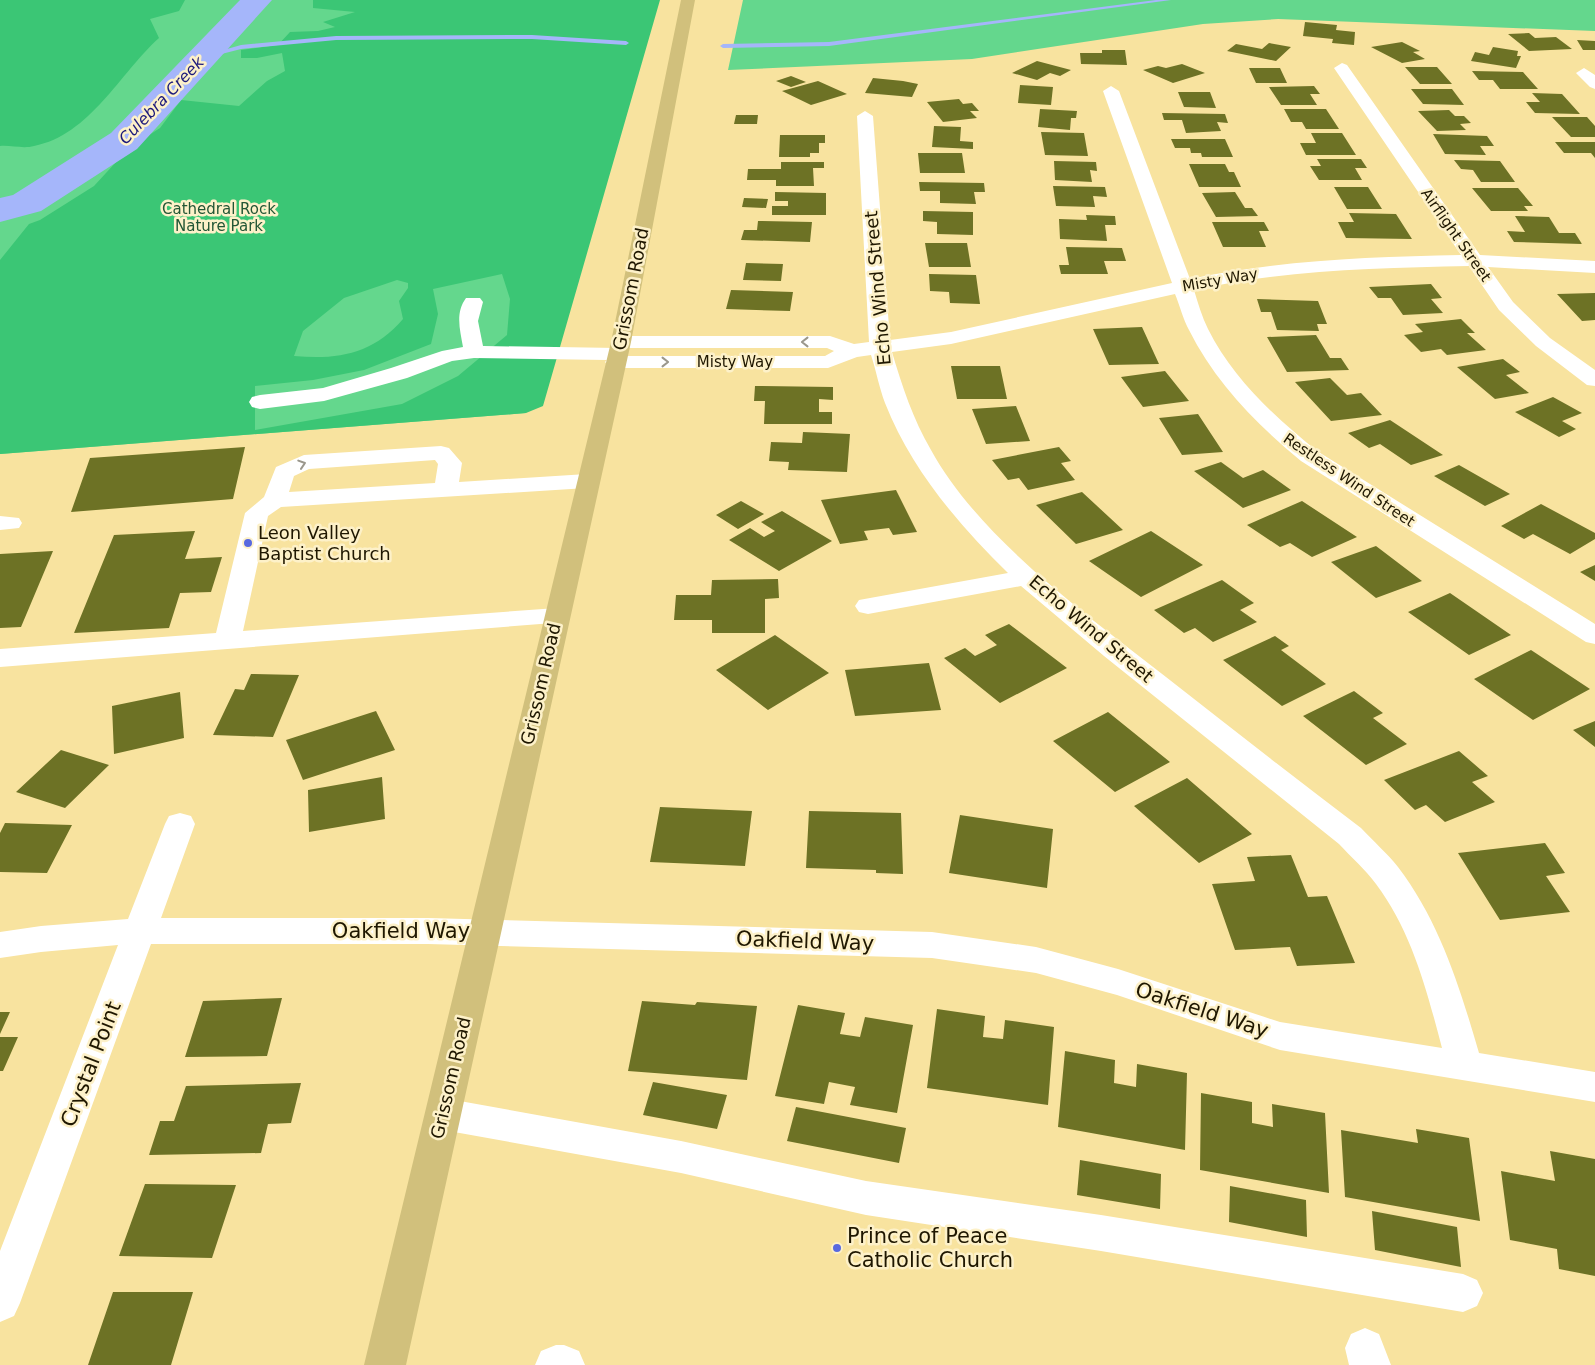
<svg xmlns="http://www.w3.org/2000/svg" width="1595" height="1365" font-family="'DejaVu Sans',sans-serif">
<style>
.green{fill:#64d78d}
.forest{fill:#3bc675;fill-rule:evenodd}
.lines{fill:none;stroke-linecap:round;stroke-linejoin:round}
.stream{fill:#a5b6fa;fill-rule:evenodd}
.river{fill:#a5b6fa;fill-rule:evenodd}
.building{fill:#6d7225}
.minor{fill:#fff;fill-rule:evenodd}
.major{fill:#d1c07c;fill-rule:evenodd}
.oneway{stroke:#9a978c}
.poi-dot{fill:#5869df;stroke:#fdf1c9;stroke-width:2}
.labels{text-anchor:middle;stroke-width:5;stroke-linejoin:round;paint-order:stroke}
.far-park-label{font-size:15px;fill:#225635;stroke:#fdf1c9}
.far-street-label{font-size:15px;fill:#1f1700;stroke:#fdf1c9}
.far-water-label{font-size:16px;font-style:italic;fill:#1c197b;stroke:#fdf1c9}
.street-label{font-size:18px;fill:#1f1700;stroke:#fdf1c9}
.poi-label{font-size:18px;fill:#1f1700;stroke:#fdf1c9;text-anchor:start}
.near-street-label{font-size:21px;fill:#1f1700;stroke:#fdf1c9}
.near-poi-label{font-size:21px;fill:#1f1700;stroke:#fdf1c9;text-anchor:start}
</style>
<rect width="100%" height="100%" fill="#f8e39f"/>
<!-- green -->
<path class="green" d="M0,0h638l-3,27 -109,386 -526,41z
M743,0h852v31l-317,-12 -75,5 -231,35 -244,11z"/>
<!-- forest -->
<path class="forest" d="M0,0h185l-6,11 -29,8 9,19c-39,35 -69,97 -125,108 -11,3 -23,-1 -34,0z
M313,0h347l-117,406 -17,7 -526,41v-194l29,-36 11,-4 54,-34 35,-38 31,-20 21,-28 58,6 28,-25 18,-10 -3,-18 -25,5h-16v-8l37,-5 12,-13 28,-1 17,-4 -12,-5 32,-10 -42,-4zM502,274l8,25 -3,36 -49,41 -56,28 -147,26v-44l58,-6 51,-10 67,-26 7,-30 -5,-25zM397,280l11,3v5l-9,13 4,18c-30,35 -65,41 -109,37l9,-25 41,-33z"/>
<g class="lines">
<!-- stream -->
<path class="stream" d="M1156,0h15l-342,46 -106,2 -3,-2 3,-2 106,-2z
M532,35l94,6 3,2 -3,2 -94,-6 -196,1 -95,9 -39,10 -3,-2 42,-12 95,-9z"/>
<!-- river -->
<path class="river" d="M240,0h32l-135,149 -96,62 -41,11v-24l13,-3 98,-62z"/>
</g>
<!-- building -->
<path class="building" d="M1305,22l32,3 -1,5 19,2 -1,13 -22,-2 1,-4 -30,-3z
M1529,33l6,5 21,-1 16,12 -43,2 -21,-17z
M1577,40l18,1v9h-12z
M1402,42l18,9 -7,1 12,7 -23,4 -31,-16z
M1269,43l22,4 -15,14 -49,-10 9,-7 26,5z
M1493,47l25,4 -1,5h4l-5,12 -45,-7 4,-9 14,3z
M1102,50h23l2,15 -46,-1 -1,-11h22z
M1037,61l34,9 -11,6 -10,-3 -13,7 -25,-7z
M1182,64l23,9 -32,10 -30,-13 15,-4 8,2z
M1405,67h32l15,17h-32z
M1249,68h31l7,15h-31z
M1472,71l51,1 15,17h-38l-7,-9h-14z
M791,76l15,6 -15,5 -15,-6z
M873,78l30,3 15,3 -6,13 -47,-4z
M818,81l29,13 -36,11 -29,-14z
M1020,85l33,2 -2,18 -33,-2z
M1314,86l6,8h-10l7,11h-36l-12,-18z
M1411,89h41l12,16 -41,-1z
M1178,92h32l6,16 -32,-1z
M1532,93l30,1 18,20 -45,-1 -9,-11h14z
M959,99l4,5 9,-1 7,8h-9l7,7 -34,4 -16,-20z
M1040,109l37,2 -1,7h-5l-1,12 -32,-3z
M1284,109h42l13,20h-33l-4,-7h-11z
M1449,110l6,6h9l7,7 -11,1 6,6 -29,1 -19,-20z
M1162,113l63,1 3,9 -11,-1 4,9 -35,2 -4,-13h-18z
M736,115h22l-1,9h-23z
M1552,117h35l8,9v11h-24z
M934,126l27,1 -1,14 13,1v7l-41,-2z
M1041,132l43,1 4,23 -43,-1z
M1311,133h31l14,22h-50l-6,-12h16z
M1433,134l54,2 7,10h-14l6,9 -41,-1z
M780,135h45v8h-6v10h-9v4h-31z
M1171,139h54l8,18h-31l-1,-4h-10l-1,-5h-15z
M1555,142h40v16l-4,-5h-27z
M918,153h44l3,20h-45z
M1317,159h44l6,9h-12l7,12h-43l-9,-14h11z
M1454,160l46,1 15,21h-34l-8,-12 -12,-1z
M1054,161l42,1 1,9 -7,-1 2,12 -37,-2z
M781,162h43v6h-11l1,18h-38v-6h-29l1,-11h33z
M1189,164h36l4,8h5l7,15h-42z
M919,182l65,1 1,9h-11l2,12 -36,-1v-12h-20z
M1053,186l52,1 2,10 -14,-1 2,11 -39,-1z
M1334,187h34l14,22h-35z
M1472,188h46l15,18h-9l4,5h-37z
M775,192l51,1v22h-54v-9h16v-5h-13z
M1235,192l10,16h7l6,8 -42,1 -14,-24z
M744,198l24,1 -2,9 -24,-1z
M923,211l50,1v23l-36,-1v-12l-14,-1z
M1349,213l47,1 16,25 -66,-1 -8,-16h16z
M1086,215l29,1 1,9h-11l2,16 -47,-2 -1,-20 28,1z
M1515,216l34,1 10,16h16l7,11 -68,-2 -7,-11 18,1z
M758,221l54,1 -2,20 -69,-2 3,-10h13z
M1212,222h52l5,9h-10l7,16h-43z
M925,243h42l4,24h-42z
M1066,247l56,1 4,13h-22l4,13h-47l-2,-9h10z
M746,263l37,1 -2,17 -38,-1z
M929,274l47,1 4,29 -30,-1 -1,-11 -19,-1z
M1431,284l11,14 -11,1 12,14 -40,2 -12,-17h-13l-9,-11z
M731,290l62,2 -3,19 -64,-2z
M1595,293v27l-13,1 -25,-27z
M1257,299l61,2 9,23h-10l2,7 -42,-1 -6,-18h-10z
M1461,319l14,14h-8l19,17 -39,5 -6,-6 -20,3 -17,-17 19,-3 -8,-8z
M1142,327l17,37 -50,1 -16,-36z
M1316,335l14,23h11l8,12 -62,2 -20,-35z
M1503,359l17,13 -14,3 23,18 -34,6 -38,-32z
M951,366h49l7,33h-50z
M1165,371l24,30 -46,6 -22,-30z
M1330,378l17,17 14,-2 21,22 -51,6 -36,-39z
M755,386l78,1v13l-14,-1v13h13v12h-68l1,-23h-11z
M1553,397l29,16 -20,8 14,8 -17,8 -44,-25z
M1016,406l14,35 -44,3 -14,-35z
M1198,414l25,38 -41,3 -23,-37z
M1390,420l53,35 -32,10 -31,-21 -11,4 -21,-15z
M803,432l47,2 -3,38 -59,-2 1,-8 -20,-1 2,-19 31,1z
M245,447l-12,52 -162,13 19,-54z
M1059,447l12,14 -10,2 14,17 -47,10 -9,-12 -11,2 -16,-20z
M1221,462l22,16 20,-8 28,20 -48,18 -49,-37z
M1459,465l51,29 -25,12 -51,-30z
M896,490l21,42 -24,3 -4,-7 -25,3 4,9 -28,4 -19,-44z
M1082,492l41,38 -47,14 -40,-39z
M741,501l23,13 -26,15 -22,-14z
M1302,501l55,36 -45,20 -22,-14 -10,4 -33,-22z
M1541,504l54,29v6l-25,15 -37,-20 -9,5 -23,-13z
M782,511l50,30 -53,30 -50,-31 21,-12 14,9 11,-6 -14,-9z
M195,531l-10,28 37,-2 -11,35 -31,1 -11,35 -95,5 40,-98z
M1151,531l52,34 -62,32 -52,-36z
M1376,546l46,35 -46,17 -45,-36z
M53,551l-32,76 -21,1v-74z
M1595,565v16l-15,-9z
M778,579l1,19 -14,1v34h-53v-13h-38l2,-25h35l1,-15z
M1222,580l32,23 -14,7 17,12 -44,20 -18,-14 -11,5 -30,-23z
M1450,593l61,42 -42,20 -61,-43z
M1009,624l58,44 -67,35 -56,-45 21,-10 10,8 22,-11 -12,-10z
M775,635l54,38 -61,37 -52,-40z
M1275,636l14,10 -8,4 45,34 -44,22 -59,-46z
M1531,650l59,39 -57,31 -59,-41z
M929,663l12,47 -86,6 -10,-46z
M251,674l48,1 -26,62 -60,-2 22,-46 9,1z
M1354,691l29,22 -10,5 34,26 -41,21 -63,-49z
M180,692l4,46 -70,16 -2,-48z
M376,711l19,39 -92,30 -17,-40z
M1108,712l62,50 -55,30 -62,-51z
M1595,721v26l-22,-17z
M61,750l48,15 -44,43 -49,-16z
M1459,751l29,25 -16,6 23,20 -50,20 -19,-17 -11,5 -31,-30z
M382,777l3,42 -76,13 -1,-42z
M1187,778l65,56 -53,29 -65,-57z
M660,807l92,4 -7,55 -95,-4z
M809,811l92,2 2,61 -27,-1v-3l-70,-2z
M960,815l93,14 -6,59 -98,-15z
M5,823l67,2 -25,48 -47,-1v-39z
M1545,843l20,30 -19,3 24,36 -70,8 -42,-67z
M1291,855l17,42 19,-1 28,67 -58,3 -7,-19 -55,3 -23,-66 43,-3 -8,-24z
M282,998l-15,58 -82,1 18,-56z
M642,1001l53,4 2,-3 60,4 -10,74 -119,-9z
M798,1005l47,8 -5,21 20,3 5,-20 48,8 -16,88 -47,-8 5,-18 -26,-5 -5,22 -49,-8z
M937,1009l48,7 -2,21 20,2 2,-19 49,7 -6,78 -121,-17z
M0,1012h10l-10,22z
M0,1037h18l-15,34h-3z
M1065,1051l50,9 -1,23 22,4 1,-23 50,9 -2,77 -127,-23z
M653,1082l74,13 -10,34 -74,-14z
M301,1083l-10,40 -23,1 -7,29 -112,2 11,-34h14l12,-35z
M1201,1093l51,9v21l21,4 -1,-23 53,9 4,80 -129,-23z
M796,1107l110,21 -7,35 -112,-22z
M1416,1129l53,9 11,83 -135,-24 -4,-67 77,13z
M1550,1151l45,8v117l-36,-7 -2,-20 -47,-9 -9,-69 54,10z
M1080,1160l81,14 -1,35 -83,-14z
M145,1184l91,1 -24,73 -93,-2z
M1230,1186l76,14 1,37 -78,-15z
M1372,1211l85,16 4,40 -86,-17z
M113,1292h80l-22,73h-83z"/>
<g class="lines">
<!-- minor -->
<path class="minor" d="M1342,63l5,2 133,190 115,6v12l-107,-6 25,35 37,36 45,32v16l-8,-1 -51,-39 -37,-36 -30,-44c-93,2 -185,4 -275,24 4,13 8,27 14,39 25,50 67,88 109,122l278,173v20l-9,-2 -285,-181c-45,-37 -86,-79 -112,-131 -6,-11 -9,-24 -14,-36l-224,50 -59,8c10,34 21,67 39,98 49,89 156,165 235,227 65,51 129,101 195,151 12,13 26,25 37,39 42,55 62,121 81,186l116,19v30l-315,-52 -163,-55 -81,-22 -104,-15 -504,-14h-277l-131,359 -6,13 -14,6v-71l118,-306 -77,7 -41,6v-26l41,-6 87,-7 37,-95 4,-8 11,-3 11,3 4,8 -34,94h267l504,14 104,15 82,22 162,53 162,26c-15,-57 -30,-116 -66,-164 -11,-15 -25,-27 -37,-40l-235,-188 -83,-70 -153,28 -9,-2 -4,-6 4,-6 149,-27c-50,-49 -97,-104 -123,-170 -6,-16 -9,-33 -14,-48l-14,2 -29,11h-212l-7,-2 -4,-4 2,-2 -133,-2 -22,3 -45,17 -83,23 -64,8 -8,-2 -3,-5 3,-5 8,-2 63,-7 68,-20 51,-17 21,-4c-3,-17 -8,-34 3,-49h14l3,4 -5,19 5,25 135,2 7,2 2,6h198l9,-5 -7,-3h-206l-7,-2 -3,-4 3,-4 7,-2h209l24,8 15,-2 -12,-226 8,-5 8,5 17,224 61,-8 221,-49 -69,-192 8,-5 8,5 71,188c89,-19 180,-22 271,-24l-127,-187z
M1584,68l11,7v14l-5,-2 -14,-14z
M441,446l8,2 13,15 -3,19 128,-8 8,2 4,5 -4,5 -8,2 -306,19 -13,9 -25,115 314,-23 9,2 4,6 -4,6 -566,45v-18l216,-16 29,-120 19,-16 12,-30 28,-12zM435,460l3,4 -3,19 -146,9 5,-16 15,-7z
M0,516l19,2 3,5 -3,5 -19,2z
M443,1098l238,43 185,40 235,34 362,59 14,6 6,13 -6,13 -14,6 -362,-61 -235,-36 -185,-42 -238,-43 -13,-5 -5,-11 5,-11z
M1365,1328l14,6 12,31h-42l-4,-17 6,-14z
M556,1345h8l15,6 6,14h-50l6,-14z"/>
<!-- major -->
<path class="major" d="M681,0h14l-64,342 -225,1023h-42l247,-1023z"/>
</g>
<!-- one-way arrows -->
<defs><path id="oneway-chevron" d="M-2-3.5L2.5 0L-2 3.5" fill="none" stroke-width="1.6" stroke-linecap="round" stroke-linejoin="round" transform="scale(1.25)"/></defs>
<g class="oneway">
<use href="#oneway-chevron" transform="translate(805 342) rotate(180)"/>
<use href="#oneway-chevron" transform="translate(665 362)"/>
<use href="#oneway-chevron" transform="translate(302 464) rotate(-18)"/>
</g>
<!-- markers -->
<g class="poi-dot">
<circle cx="248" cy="543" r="5"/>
<circle cx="837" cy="1248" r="5"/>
</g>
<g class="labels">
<!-- far-park labels -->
<g class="far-park-label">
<text x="219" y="214">Cathedral Rock<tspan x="219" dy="17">Nature Park</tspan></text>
</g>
<!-- far-street labels -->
<g class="far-street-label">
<text transform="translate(1456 235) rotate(55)" y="5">Airflight Street</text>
<text transform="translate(1220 280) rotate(-10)" y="5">Misty Way</text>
<text x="735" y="367">Misty Way</text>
<text transform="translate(1349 480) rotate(34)" y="5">Restless Wind Street</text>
</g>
<!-- far-water labels -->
<g class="far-water-label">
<text transform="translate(161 100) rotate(-46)" y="6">Culebra Creek</text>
</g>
<!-- street labels -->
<g class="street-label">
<text transform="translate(878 288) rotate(-95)" y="6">Echo Wind Street</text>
<text transform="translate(631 289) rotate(-79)" y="6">Grissom Road</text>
<text transform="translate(1091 629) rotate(40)" y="6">Echo Wind Street</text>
<text transform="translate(541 684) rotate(-77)" y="6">Grissom Road</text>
<text transform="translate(451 1078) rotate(-77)" y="6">Grissom Road</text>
</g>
<!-- poi labels -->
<g class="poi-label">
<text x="258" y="539">Leon Valley<tspan x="258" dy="21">Baptist Church</tspan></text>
</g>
<!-- near-street labels -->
<g class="near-street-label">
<text x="401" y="938">Oakfield Way</text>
<text transform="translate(805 941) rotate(2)" y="7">Oakfield Way</text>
<text transform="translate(1202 1010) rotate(18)" y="7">Oakfield Way</text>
<text transform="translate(91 1064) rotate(-69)" y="7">Crystal Point</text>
</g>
<!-- near-poi labels -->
<g class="near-poi-label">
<text x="847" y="1243">Prince of Peace<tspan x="847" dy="24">Catholic Church</tspan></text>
</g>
</g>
</svg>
